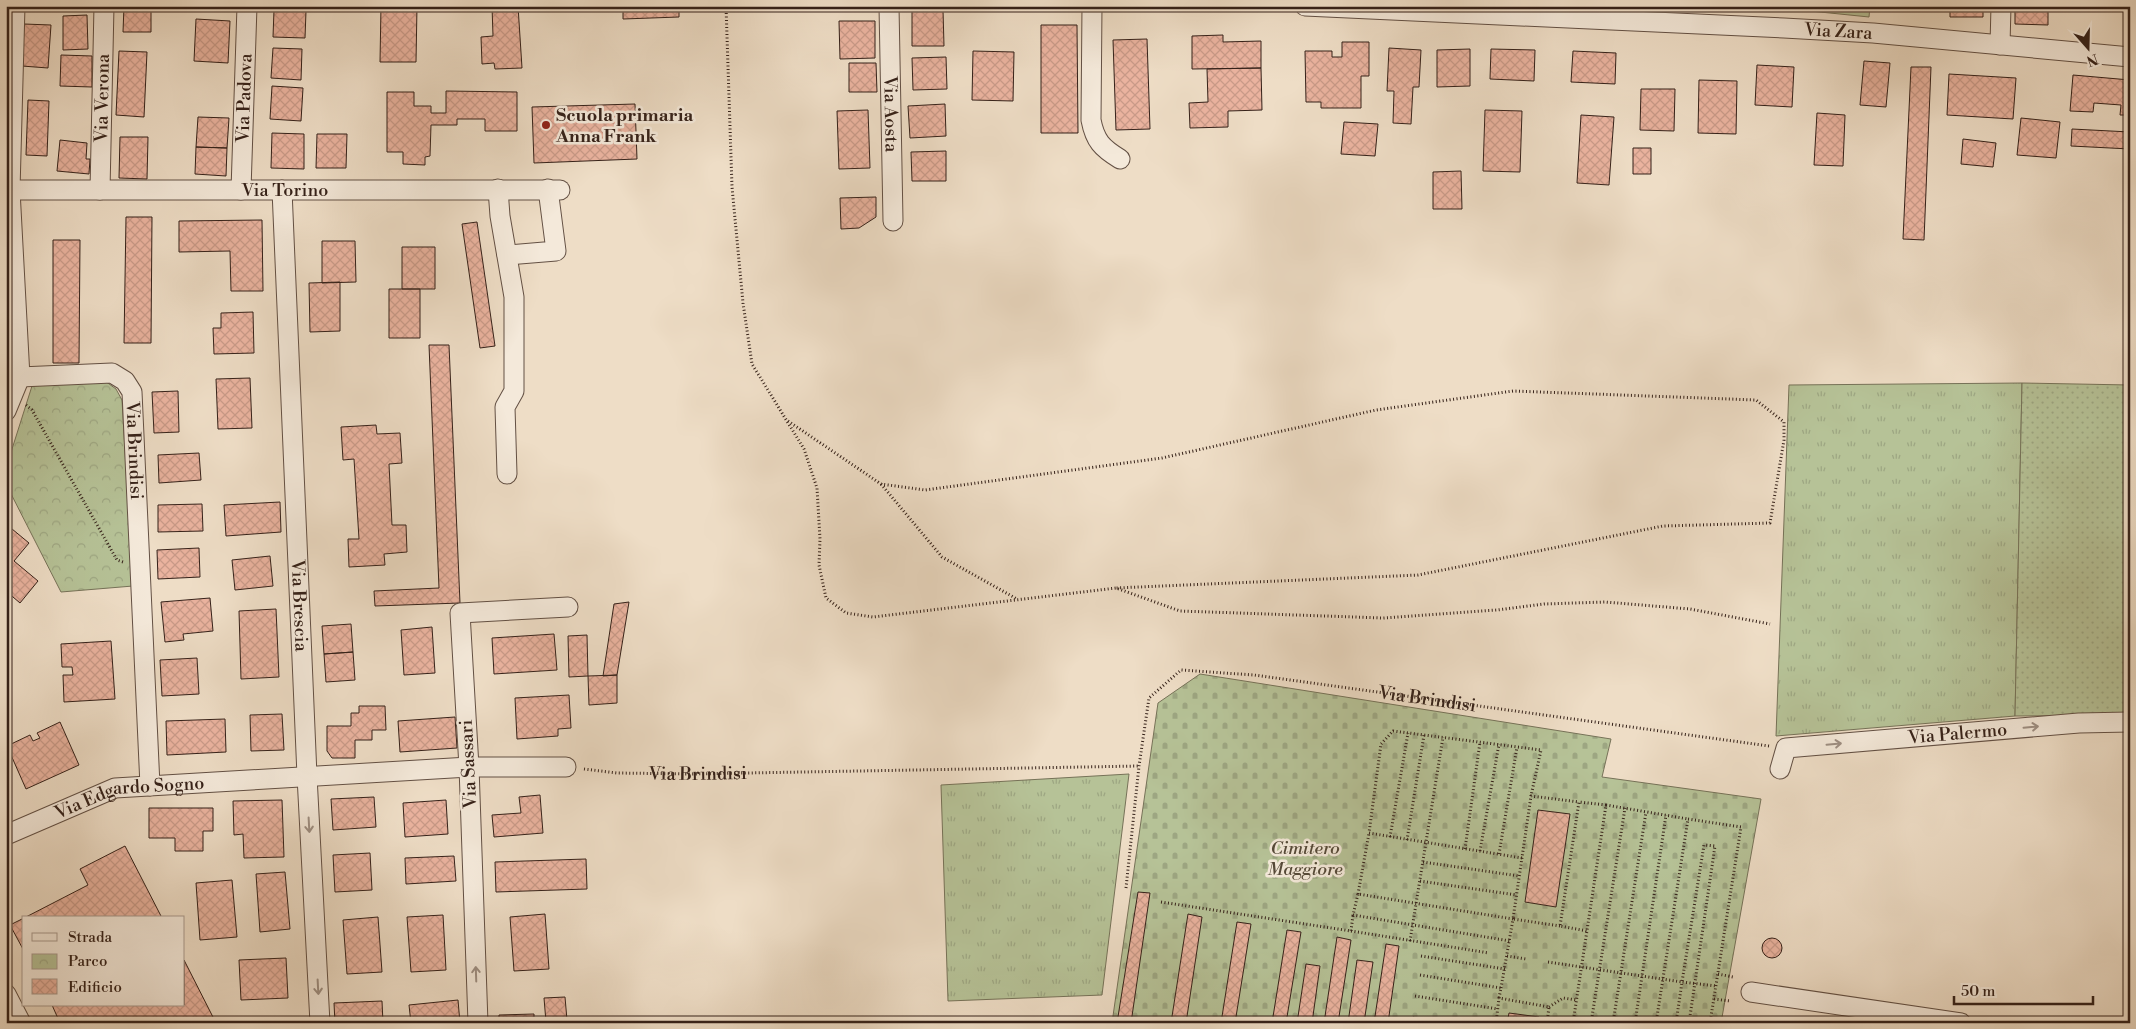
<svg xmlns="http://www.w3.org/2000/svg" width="2136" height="1029" font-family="'Libre Bodoni',serif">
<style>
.grass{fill:url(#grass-tufts);stroke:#767258}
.cemetery{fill:url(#cemetery-stones);stroke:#767258}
.park{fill:url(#park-crowns);stroke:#767258}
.garden{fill:url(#garden-dots);stroke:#767258}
.building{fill:url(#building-cross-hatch);stroke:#352119}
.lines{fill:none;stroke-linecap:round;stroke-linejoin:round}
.minor-casing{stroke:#635044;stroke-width:21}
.path{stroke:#352119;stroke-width:3;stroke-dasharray:1 2.5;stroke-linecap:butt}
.minor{stroke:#f4e9da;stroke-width:19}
.oneway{stroke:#9e8f83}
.poi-dot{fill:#8f2418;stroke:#f4e9da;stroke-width:2}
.labels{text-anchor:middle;stroke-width:5;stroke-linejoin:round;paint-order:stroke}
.street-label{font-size:18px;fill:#352119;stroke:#f4e9da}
.poi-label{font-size:18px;font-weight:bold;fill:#352119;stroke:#f4e9da;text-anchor:start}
.park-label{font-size:18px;font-style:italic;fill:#554938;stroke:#f4e9da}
</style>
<defs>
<pattern id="grass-tufts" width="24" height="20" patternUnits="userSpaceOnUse" patternTransform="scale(1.25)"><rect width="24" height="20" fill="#b6c297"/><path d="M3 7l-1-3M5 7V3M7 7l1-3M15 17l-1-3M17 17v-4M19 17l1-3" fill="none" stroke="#9da682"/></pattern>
<pattern id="cemetery-stones" width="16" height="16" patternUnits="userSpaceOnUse" patternTransform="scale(1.25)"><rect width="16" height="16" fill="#b6c297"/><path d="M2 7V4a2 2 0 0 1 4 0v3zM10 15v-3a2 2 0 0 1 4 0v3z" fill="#9da682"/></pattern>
<pattern id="park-crowns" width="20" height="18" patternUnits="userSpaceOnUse" patternTransform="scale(1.25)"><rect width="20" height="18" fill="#b6c297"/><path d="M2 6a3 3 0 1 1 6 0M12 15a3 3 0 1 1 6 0" fill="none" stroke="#9da682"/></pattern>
<pattern id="garden-dots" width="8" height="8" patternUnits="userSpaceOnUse" patternTransform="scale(1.25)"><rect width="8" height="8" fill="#b6c297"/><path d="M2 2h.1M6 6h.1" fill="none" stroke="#9da682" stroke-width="1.8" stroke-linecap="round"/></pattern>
<pattern id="building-cross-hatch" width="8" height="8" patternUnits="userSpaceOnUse" patternTransform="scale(1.25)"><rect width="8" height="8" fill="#eab39f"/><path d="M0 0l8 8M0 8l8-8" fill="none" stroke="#c99a88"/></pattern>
</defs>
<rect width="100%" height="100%" fill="#eeddc6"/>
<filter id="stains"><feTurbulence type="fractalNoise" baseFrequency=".004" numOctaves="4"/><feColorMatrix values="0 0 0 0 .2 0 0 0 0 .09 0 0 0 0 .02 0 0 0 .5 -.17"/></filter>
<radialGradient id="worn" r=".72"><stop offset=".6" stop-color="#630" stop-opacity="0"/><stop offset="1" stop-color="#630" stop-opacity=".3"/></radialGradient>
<!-- grass -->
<path class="grass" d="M1781,6h89l-1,11 -88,-9z
M2022,383l-7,333 -239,20 13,-351z
M1129,774l-27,221 -154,6 -7,-216z"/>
<!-- cemetery -->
<path class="cemetery" d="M1200,674l411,65 -9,38 159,22 -40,224h-609l46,-320z"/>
<!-- park -->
<path class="park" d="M105,381l11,8 6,11 11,186 -72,6 -55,-108v-16l26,-82z"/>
<!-- garden -->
<path class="garden" d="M2022,383l108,2v330l-115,1z"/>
<!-- building -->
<path class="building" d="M124,6h27v26h-28z
M381,6h36l-1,56h-36z
M492,6h26l4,62 -27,1 -1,-6 -12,1 -1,-27 12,-1z
M623,6h56v11l-56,2z
M1950,6h33v11h-33z
M2015,6h33v19l-33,-1z
M2129,6h1v32h-2z
M274,10l32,1 -1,27 -32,-1z
M912,10h31l1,36h-32z
M87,15l1,34 -25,1v-34z
M196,19l34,2 -2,42 -34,-2z
M839,21h36v37l-35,1z
M24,24l27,1 -3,43 -26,-2z
M1041,25h36l1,108h-37z
M1223,35v7l38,-1v27l-69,1v-33z
M1147,39l3,90 -34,1 -3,-90z
M1342,42h27v34h-8v32h-40v-6h-15l-1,-51h27v6h10z
M273,48l29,1 -1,31 -30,-2z
M1389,48l32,2 -2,37h-6l-2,37 -18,-1 1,-32h-7z
M1470,49v37l-33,1v-37z
M1491,49l44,1 -1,31 -44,-2z
M119,51l28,1 -3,65 -28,-2z
M973,51l41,1 -1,49 -41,-1z
M1573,51l43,2 -1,31 -44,-2z
M61,55l31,1v31l-32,-1z
M946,57l1,32 -34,1 -1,-32z
M1864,61l26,2 -4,44 -26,-2z
M849,63h27l1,29h-28z
M1757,65l37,2 -2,40 -37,-2z
M1911,67h20l-7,173 -21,-1z
M1261,68l1,42 -34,1v16l-38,1 -1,-25 19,-1 -1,-33z
M1949,74l67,4 -3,41 -66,-4z
M2073,75l57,5v35h-10l1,-10 -27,-2 -1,9 -23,-1z
M1699,80l38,1 -1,53 -38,-1z
M272,86l31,2 -2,33 -31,-2z
M1641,89h34l-1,42 -34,-1z
M446,91l71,1v39h-32v-12h-28v6h-26l-1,31 -5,1v8l-22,-1v-12h-16v-60h27v14h17v7h15z
M28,100l21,1 -2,55 -21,-1z
M635,104l2,55 -103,4 -2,-56z
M945,104l1,32 -36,2 -2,-32z
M868,110l2,58 -31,1 -2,-58z
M1485,110l37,1 -2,61 -37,-1z
M1817,113l28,2 -2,51 -29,-1z
M1581,115l33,2 -5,68 -32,-2z
M198,117l31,1 -2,30 -31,-1z
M2021,118l39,4 -4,36 -39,-3z
M1344,122l34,2 -3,32 -34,-2z
M2072,129l58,3v17l-59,-3z
M272,133l32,1v35l-33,-1z
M317,134h30l-1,34h-30z
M120,137h28l-1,42 -28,-1z
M1963,139l33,4 -3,24 -32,-3z
M60,140l27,3 -1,16h4l-1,15 -32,-3z
M196,147l31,1 -1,28 -31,-2z
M1633,148h18v26h-18z
M946,151v30h-34l-1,-29z
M1461,171l1,38h-29v-37z
M876,197v20l-17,11 -18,1 -1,-31z
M126,217h26l-1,126h-27z
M262,220l1,71h-32l-1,-40 -51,1v-31z
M477,222l18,124 -15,2 -18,-124z
M53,240h27l-1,123h-26z
M322,241h33l1,41 -34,1z
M402,247h33v42h-33z
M340,282v49l-30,1 -1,-49z
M389,289h31v49h-31z
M253,312l1,41 -40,1 -1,-26h8v-15z
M429,345h20l11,258 -85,3 -1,-15 65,-3z
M250,378l2,50 -34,1 -2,-50z
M178,391l1,41 -25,1 -2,-41z
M376,425l1,9 23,-1 2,30 -13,1 3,61h14l1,27 -23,2 1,11 -36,2 -1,-28h11l-5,-80 -11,1 -2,-33z
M199,453l2,27 -42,3 -1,-28z
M280,502l1,30 -55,4 -2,-31z
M202,504l1,27 -45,1v-27z
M6,524l23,19 -15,18 24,20 -18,22 -14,-12z
M199,548l1,29 -42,2 -1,-29z
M270,556l3,30 -38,4 -3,-30z
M210,598l3,33 -30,3 1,6 -19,2 -4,-40z
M629,602l-12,73 -14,1 11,-72z
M276,609l3,68 -38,2 -2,-68z
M351,624l2,28 -29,2 -2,-28z
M432,627l3,46 -31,2 -3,-45z
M554,634l3,36 -63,4 -2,-36z
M587,635l1,41 -19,1 -1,-41z
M111,641l4,58 -51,3 -1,-27h10l-1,-8h-10l-1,-23z
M353,652l2,28 -29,2 -2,-28z
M197,658l2,36 -37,2 -2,-36z
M617,675v28l-28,2 -1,-29z
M569,695l2,33 -13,1v7l-41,3 -2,-41z
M359,706h26l1,24h-14v10h-17v18h-23l-5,-7v-25h24v-13h8z
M282,714l2,36 -33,1 -1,-36z
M455,717l2,31 -57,4 -2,-31z
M225,719l1,33 -59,3 -1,-34z
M60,722l19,43 -53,24 -19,-43 23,-11 3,6 7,-3 -3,-5z
M540,795l3,38 -49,4 -2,-22 29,-2 -2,-16z
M374,797l2,30 -43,3 -2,-31z
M282,800l2,57 -40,1 -1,-24 -9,1 -1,-34z
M446,800l2,34 -43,3 -2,-34z
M149,808h64v23h-10v20h-28v-13h-26z
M1538,810l32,4 -14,93 -31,-5z
M125,846l37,72h-138l64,-33 -8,-16z
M370,853l2,37 -37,2 -2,-37z
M454,856l2,25 -50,3 -1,-26z
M586,859l1,30 -91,3 -1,-30z
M285,872l5,57 -30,3 -4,-58z
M232,880l5,57 -37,3 -4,-57z
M1138,892l12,1 -19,130h-14z
M545,914l4,55 -35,2 -4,-54z
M1188,914l14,3 -16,106h-15z
M443,915l3,55 -35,2 -4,-55z
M378,917l4,55 -35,2 -4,-54z
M24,918v33l-14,-26z
M1237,922l14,2 -16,99h-14z
M1287,930l14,2 -15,91h-14z
M1337,937l14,3 -13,83h-14z
M1762 948a10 10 0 1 1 20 0a10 10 0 1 1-20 0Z
M1386,944l13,2 -11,77h-14z
M286,958l2,40 -47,2 -2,-40z
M184,960l32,63h-156l-8,-18h132z
M1357,960l16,2 -9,61h-16z
M1306,964l14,2 -8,57h-15z
M565,997l2,23 -21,2 -2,-24z
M458,1000l2,23h-49l-2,-18z
M382,1001l1,22h-48l-1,-20z
M1509,1013l30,4 -1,6h-31z
M534,1014v9h-35v-8z
M299,1021v2h-42z"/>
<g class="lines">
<defs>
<g id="minor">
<path id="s3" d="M889,6l4,215"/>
<path d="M1092,6l-1,114c4,21 11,28 29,39"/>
<path id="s4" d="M1305,6l479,22 89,5 257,24"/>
<path d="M2000,45l1,-39"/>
<path d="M498,189l2,27 14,81v94l-9,16 2,67"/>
<path id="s5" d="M10,190h550"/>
<path id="s6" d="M100,190l4,-184"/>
<path id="s7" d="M241,190l6,-184"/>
<path id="s8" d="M282,190l25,586 13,247"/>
<path d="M507,255l49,-4 -8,-62"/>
<path id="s9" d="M20,377l92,-4 13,8 7,11 18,394"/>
<path d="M6,411l14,-34 -10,-187 5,-184"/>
<path id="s10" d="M1780,769l6,-21 293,-25 51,-1"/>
<path id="s11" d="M6,835l109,-47 354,-21h97"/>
<path d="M1751,992l210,31"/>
<path d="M6,994l15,29"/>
<path d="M478,1023l-9,-256 -9,-154 108,-6"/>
</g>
</defs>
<!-- minor casing -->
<use href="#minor" class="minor-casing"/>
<!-- path -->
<g class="path">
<path d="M726,6l6,181 11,116 9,61 52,85 13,39 3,51 -1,26 7,33 20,15 27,4 243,-29 64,23 203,7 114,-8 47,-6 61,-2 85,7 80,15"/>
<path d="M26,405l6,5 85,150 6,2"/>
<path d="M788,421l93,63 44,6 237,-32 214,-48 137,-19 243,9 28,22v18l-14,83 -107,3 -245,49 -302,13"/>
<path d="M881,484l61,73 75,42"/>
<path id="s1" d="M584,769l33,4 73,1 449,-8"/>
<path d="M1606,805l82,14"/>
<path d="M1390,837l18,-104"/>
<path d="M1407,840l17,-105"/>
<path d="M1465,849l15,-107"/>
<path d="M1480,851l19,-107"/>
<path d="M1499,854l18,-107"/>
<path d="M1522,858l-153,-25 12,-89 12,-13 148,19 -10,46"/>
<path d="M1423,862l96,14"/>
<path d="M1420,881l97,14"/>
<path id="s2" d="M1126,888l13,-122 10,-68 32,-28 73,5 515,71"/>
<path d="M1358,894l11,-61"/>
<path d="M1161,902l190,29 2,-16"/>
<path d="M1560,926l-47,-7 18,-123 48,6"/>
<path d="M1351,931l138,22"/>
<path d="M1410,941l33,-204"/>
<path d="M1421,956l84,13"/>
<path d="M1507,956l19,3"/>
<path d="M1548,962l134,20 22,-137 11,1 -26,177"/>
<path d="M1718,974l15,3"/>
<path d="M1420,975l81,13 -2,10"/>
<path d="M1501,988l12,-69 -155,-25 -5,21 157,26"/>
<path d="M1415,996l83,13"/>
<path d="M1714,999l16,2"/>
<path d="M1549,1007l14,-9 14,2"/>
<path d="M1413,1018l24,5"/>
<path d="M1496,1023l3,-25 50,9 -2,16"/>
<path d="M1573,1023l33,-218 -27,-3 -19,124 27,5"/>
<path d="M1591,1023l34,-215"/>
<path d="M1613,1023l33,-211"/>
<path d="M1635,1023l31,-208"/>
<path d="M1656,1023l32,-204 53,8 -31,196"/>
<path d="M1676,1023l6,-41 34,4"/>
</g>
<!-- minor -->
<use href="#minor" class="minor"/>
</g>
<!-- one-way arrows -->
<defs><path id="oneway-shaft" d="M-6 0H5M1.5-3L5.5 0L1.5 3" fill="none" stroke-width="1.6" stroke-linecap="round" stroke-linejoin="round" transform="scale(1.25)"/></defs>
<g class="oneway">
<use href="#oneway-shaft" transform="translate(2031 727) rotate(-5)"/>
<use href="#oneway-shaft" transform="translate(1834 744) rotate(-5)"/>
<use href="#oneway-shaft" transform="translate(309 825) rotate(87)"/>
<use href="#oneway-shaft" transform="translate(476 974) rotate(-92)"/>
<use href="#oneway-shaft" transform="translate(318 987) rotate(87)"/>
</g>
<!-- markers -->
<circle class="poi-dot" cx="546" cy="125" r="5"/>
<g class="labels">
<!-- street labels -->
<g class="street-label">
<text dy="6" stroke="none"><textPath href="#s4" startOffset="534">Via Zara</textPath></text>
<text dy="6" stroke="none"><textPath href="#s6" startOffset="92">Via Verona</textPath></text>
<text dy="6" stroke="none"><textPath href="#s7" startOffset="92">Via Padova</textPath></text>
<text dy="6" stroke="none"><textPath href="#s3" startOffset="108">Via Aosta</textPath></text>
<text dy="6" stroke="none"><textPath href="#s5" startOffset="275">Via Torino</textPath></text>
<text dy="6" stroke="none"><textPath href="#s9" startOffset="179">Via Brindisi</textPath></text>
<text dy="6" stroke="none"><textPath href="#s8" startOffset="416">Via Brescia</textPath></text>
<text dy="6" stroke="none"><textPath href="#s2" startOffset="482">Via Brindisi</textPath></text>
<text dy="6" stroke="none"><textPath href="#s10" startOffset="194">Via Palermo</textPath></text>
<text transform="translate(468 764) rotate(-93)" y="6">Via Sassari</text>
<text dy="6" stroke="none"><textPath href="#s1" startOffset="114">Via Brindisi</textPath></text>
<text dy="6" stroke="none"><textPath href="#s11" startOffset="131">Via Edgardo Sogno</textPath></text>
</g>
<!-- poi labels -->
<g class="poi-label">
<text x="556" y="121">Scuola primaria<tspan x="556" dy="21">Anna Frank</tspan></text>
</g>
<!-- park labels -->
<g class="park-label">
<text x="1305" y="854">Cimitero<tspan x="1305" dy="21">Maggiore</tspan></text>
</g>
</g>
<!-- margin -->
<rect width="2136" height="1029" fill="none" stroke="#eeddc6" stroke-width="25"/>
<rect x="8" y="8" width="2121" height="1014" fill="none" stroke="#352119" stroke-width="2.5"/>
<rect x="12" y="12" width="2111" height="1004" fill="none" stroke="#352119"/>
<!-- legend -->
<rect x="22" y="916" width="162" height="90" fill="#f4e9da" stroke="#a8998d"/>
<rect x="32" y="933" width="25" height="8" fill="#f4e9da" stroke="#a8998d"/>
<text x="68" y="942" font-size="15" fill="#352119">Strada</text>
<rect x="32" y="954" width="25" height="15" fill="url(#park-crowns)" stroke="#a8998d"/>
<text x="68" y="966" font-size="15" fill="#352119">Parco</text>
<rect x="32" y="979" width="25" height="15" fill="url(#building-cross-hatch)" stroke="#a8998d"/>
<text x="68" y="992" font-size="15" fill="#352119">Edificio</text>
<!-- north arrow -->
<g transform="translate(2088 48) rotate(160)" stroke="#f4e9da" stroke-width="4" paint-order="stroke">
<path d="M0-4L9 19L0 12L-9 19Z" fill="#352119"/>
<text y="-8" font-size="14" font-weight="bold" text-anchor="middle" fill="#352119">N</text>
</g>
<!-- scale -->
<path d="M1954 996v8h139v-8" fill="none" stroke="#352119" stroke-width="2.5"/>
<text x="1961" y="996" font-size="15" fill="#352119" stroke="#f4e9da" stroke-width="4" paint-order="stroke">50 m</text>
<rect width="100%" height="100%" filter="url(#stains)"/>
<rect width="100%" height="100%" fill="url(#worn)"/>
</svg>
